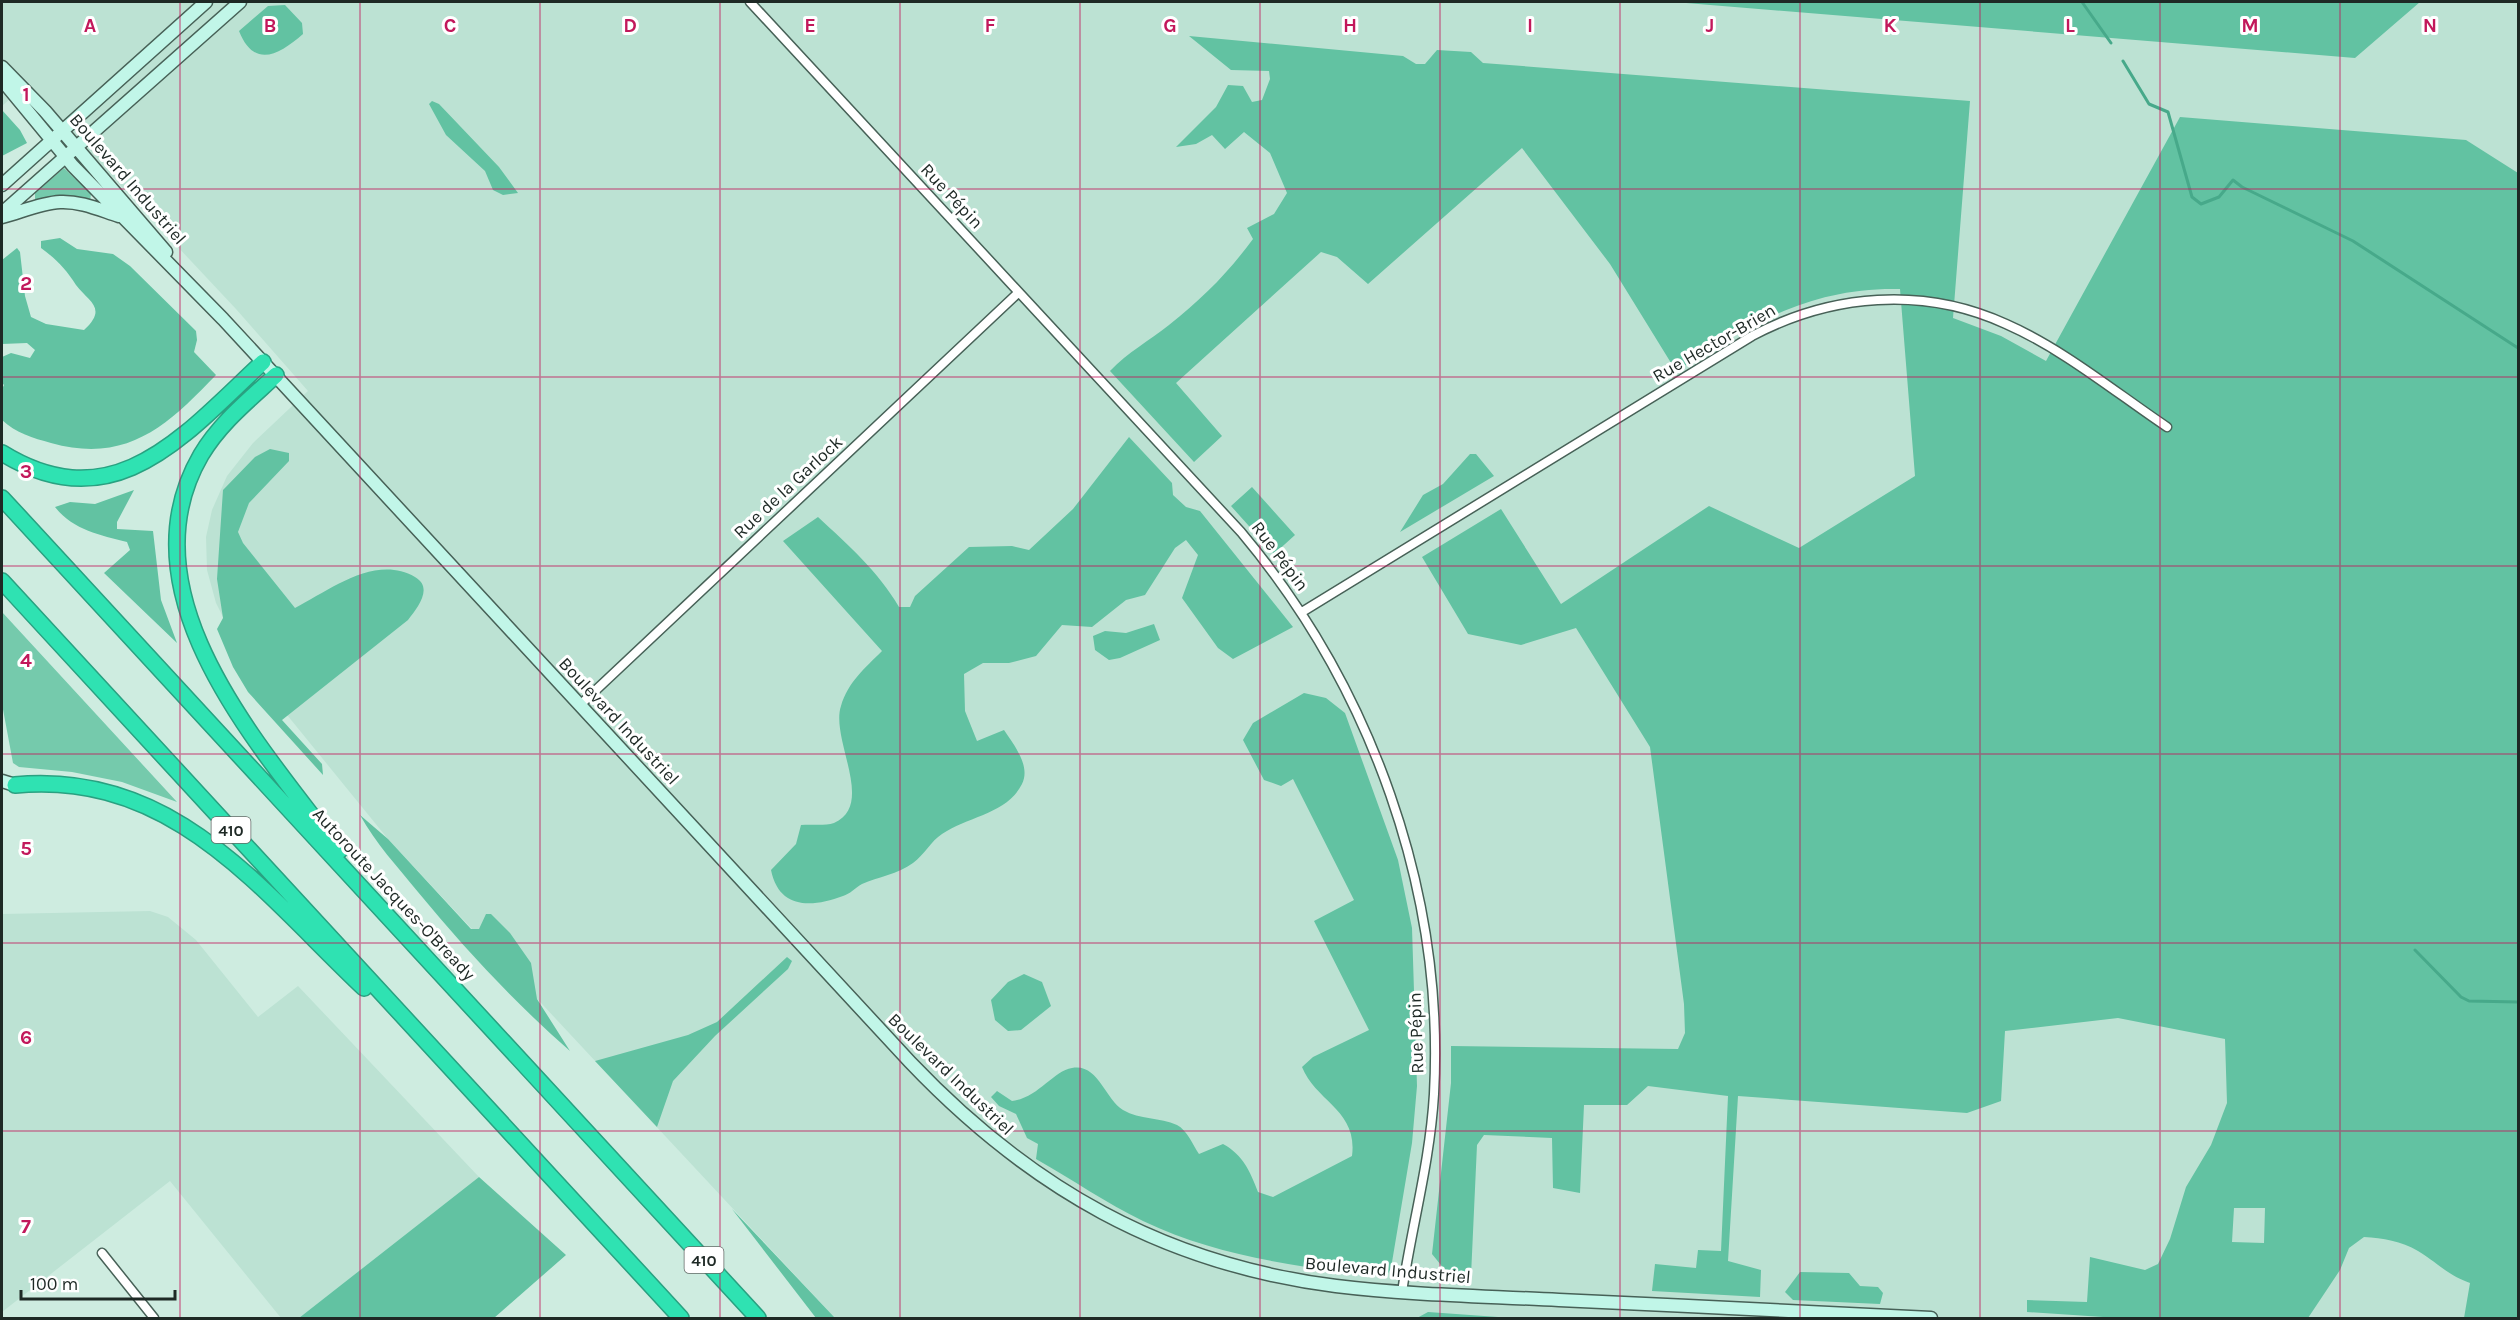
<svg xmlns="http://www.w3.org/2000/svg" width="2520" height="1320" font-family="Karla,sans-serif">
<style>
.built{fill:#bce2d3}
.green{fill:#75caac}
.forest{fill:#62c2a2;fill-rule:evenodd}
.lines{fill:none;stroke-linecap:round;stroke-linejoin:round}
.stream{stroke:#47a98a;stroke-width:3}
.street-casing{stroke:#476157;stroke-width:11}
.secondary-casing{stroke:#476157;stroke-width:15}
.highway-casing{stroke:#29a181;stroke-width:18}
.street{stroke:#fff;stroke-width:8}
.secondary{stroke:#c1f6e8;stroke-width:12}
.highway{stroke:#2fe2b2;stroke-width:15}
.grid{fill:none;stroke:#c2185b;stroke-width:1.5;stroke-opacity:0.55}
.labels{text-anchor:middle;stroke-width:6;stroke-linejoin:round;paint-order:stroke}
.shield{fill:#fff;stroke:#626966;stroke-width:1.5}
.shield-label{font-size:16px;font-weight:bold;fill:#1e2925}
.street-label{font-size:18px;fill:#1e2925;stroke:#fff}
.grid-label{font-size:20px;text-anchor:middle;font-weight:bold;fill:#c2185b;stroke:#fff;stroke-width:6;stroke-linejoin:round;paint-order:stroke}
</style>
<rect width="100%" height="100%" fill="#ceece0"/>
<!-- built -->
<path class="built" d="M2,2h2516v1316h-1683l-447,-479 -140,-172 -32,-64 -9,-33 -1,-33 6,-27 15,-34 26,-33 55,-52 -72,-82 -210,-224 -24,21z
M150,911l18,6 28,23 62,77 40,-31 181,191 -180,141h-18l-111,-137 -168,131v-398z"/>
<!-- green -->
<path class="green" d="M64,168l27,26 -1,7 -55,-2v-6z
M2,612l175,190 -55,-20 -50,-10 -53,-5 -6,-4 -11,-59z"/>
<!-- forest -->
<path class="forest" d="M1674,2h746l-65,56z
M285,5l17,18 1,11c-24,21 -49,35 -64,-3l29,-25z
M1189,36l214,20 13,8h9l12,-14 34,2 12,11 487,38 -17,217 48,18 45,25 134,-244 286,23 52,33v1145h-54l6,-35c-23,-8 -32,-20 -52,-32 -17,-10 -35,-13 -54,-14l-15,11 -9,22 -32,48h-190l-91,-6v-12l60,2 3,-45 55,13 13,-6 12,-25 16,-52 25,-42 16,-42 -2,-64 -107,-21 -113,13 -4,70 -34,12 -229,-17 -10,165 33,9 -1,27 -108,-6 3,-27 41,4 2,-18 23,1 7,-155 -80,-10 -21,19h-43l-4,88 -27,-5 -1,-50 -68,-3 -7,10 -6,131 -22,-1 -17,-21 19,-171v-37l227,3 7,-16 -1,-29 -34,-257 -74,-119 -55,17 -53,-11 -46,-77 79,-48 60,95 148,-98 90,42 116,-72 -15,-187c-92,-2 -149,36 -224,82l-66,-107 -88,-116 -154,136 -31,-27 -16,-5 -145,131 46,53 -28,26 -84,-91c18,-19 39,-30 59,-46 34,-27 58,-51 84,-86l-6,-11 27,-14 13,-21 -17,-40 -26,-21 -19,17 -13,-14 -16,9 -20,3 40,-40 12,-22 15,1 9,16 10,-2 8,-21 -1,-8 -38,-1zM2234,1208h31l-1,35 -32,-1z
M432,101l7,3 60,63 19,26 -15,2 -10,-5 -8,-19 -39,-36 -17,-31z
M2,110l18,20 7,13 -25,13z
M60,238l17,11 36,5 17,12 66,65 1,9 -3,12 22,23c-49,51 -89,89 -165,68 -18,-5 -35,-10 -49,-23v-31l2,-4 -2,-2v-26l9,-4 19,5 5,-8 -8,-7 -25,1v-84l15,-12 3,4 5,44 6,21 15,7 38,6c24,-22 5,-28 -8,-45 -10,-16 -20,-26 -35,-37v-7z
M1129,437l43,46 1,12 13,12 14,4 93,116 -60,32 -15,-11 -36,-50 16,-43 -12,-15 -11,8 -30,47 -19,5 -34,27 -30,-2 -26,31 -27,7h-26l-19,11 1,37 12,30 27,-11c10,15 27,36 18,54 -15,30 -54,32 -80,50 -11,7 -18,21 -29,29 -15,11 -35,14 -51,21 -7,4 -12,10 -19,12 -32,12 -64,13 -72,-26l25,-26 5,-19c11,-1 24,1 33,-2 42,-18 -4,-84 7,-117 7,-24 24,-38 41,-55l-99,-110 35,-24c30,28 60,54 81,90h11l5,-11 54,-49 43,-1 17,4 44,-41z
M270,449l19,4v8l-40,42 -11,29 5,11 52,65c35,-18 80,-54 120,-31 19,11 2,31 -7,43l-126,100 40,44 1,11 -75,-83 -15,-25 -16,-38 6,-11 -6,-39 6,-89 32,-33z
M1470,454h6l18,22 -94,56 23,-37 20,-11z
M1252,487l43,48 -21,19 -43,-48z
M134,490l-17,32v7l36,2 8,69 16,43 -73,-70 26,-23 -3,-8c-27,-7 -54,-12 -72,-35l15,-5 25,2z
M1154,624l6,16 -40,18 -11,2 -14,-10 -2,-14 12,-5 21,2z
M1304,693l22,5 19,15 53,147 14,68 5,158 -5,57 -21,125 -4,7 -13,1c-79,-10 -158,-20 -231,-55 -37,-18 -70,-41 -107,-62l2,-15 -11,-6 -11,-24 -17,-8 -8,-9 6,-6 15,10c26,-3 41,-30 60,-33 26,-5 33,31 51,42 17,10 37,7 54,15 10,5 16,20 22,29l24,-10c20,11 27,27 35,48l15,5 79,-41c6,-46 -36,-54 -50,-89l11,-10 56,-27 -55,-109 40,-21 -61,-121 -12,7 -17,-6 -21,-40 10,-17z
M360,815l28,24 83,90h8l7,-15h5l19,19 21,30 6,36 33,52c-56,-49 -105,-102 -152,-159 -21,-26 -42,-48 -58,-77z
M787,957l5,4 -4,8 -73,67 -42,45 -16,46 -62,-66 93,-26 29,-13z
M1024,974l18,8 9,24 -30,24 -13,1 -13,-11 -4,-20 17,-18z
M479,1177l87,78 -72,63h-195z
M732,1209l103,109h-19z
M1800,1272l49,1 11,13 18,1 5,6 -3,11 -87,-4 -8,-8z
M1428,1312l84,6h-95z"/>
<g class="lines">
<!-- stream -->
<path class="stream" d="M2082,2l29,41
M2123,61l26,43 19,8 24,85 9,7 18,-7 14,-17 9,7 111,54 165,107
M2415,950l46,47 8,4 49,1"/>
<defs>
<path id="street" d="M750,2l491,530c130,155 204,359 193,562 -4,68 -22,131 -32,198
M1302,612l450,-276c79,-42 171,-50 254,-12 57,25 109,68 161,103
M580,705l438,-412
M102,1253l52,65"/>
<path id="secondary" d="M2,67l43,44 121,141
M2,80l71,86 150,153 687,743c119,125 252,202 426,224 74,9 149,10 223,14 124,6 248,11 372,18
M2,185l204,-183
M2,213l238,-211
M2,217c19,-5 39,-14 58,-15 21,-1 40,8 59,14
M2,781l13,4"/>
<path id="highway" d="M276,375c-27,25 -56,48 -75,80 -81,139 60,292 138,396
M2,453c113,70 184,-20 261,-91
M2,498l756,820
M2,581l679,737
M15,785c159,-15 246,106 349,203"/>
</defs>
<!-- street casing -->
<use href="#street" class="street-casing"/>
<!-- secondary casing -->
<use href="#secondary" class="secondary-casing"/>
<!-- highway casing -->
<use href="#highway" class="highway-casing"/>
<!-- street -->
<use href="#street" class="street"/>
<!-- secondary -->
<use href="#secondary" class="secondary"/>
<!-- highway -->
<use href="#highway" class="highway"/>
</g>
<!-- grid -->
<path class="grid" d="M180,2v1316M360,2v1316M540,2v1316M720,2v1316M900,2v1316M1080,2v1316M1260,2v1316M1440,2v1316M1620,2v1316M1800,2v1316M1980,2v1316M2160,2v1316M2340,2v1316M2,189h2516M2,377h2516M2,566h2516M2,754h2516M2,943h2516M2,1131h2516"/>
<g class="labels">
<!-- shield labels -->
<g class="shield">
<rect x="211.5" y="817" width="39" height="26" rx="4.5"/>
<rect x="684.5" y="1247" width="39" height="26" rx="4.5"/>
</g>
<g class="shield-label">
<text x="231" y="836">410</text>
<text x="704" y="1266">410</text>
</g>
<!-- street labels -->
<g class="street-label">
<text transform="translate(128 179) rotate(49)" y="6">Boulevard Industriel</text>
<text transform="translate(952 196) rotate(47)" y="6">Rue Pépin</text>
<text transform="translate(1714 343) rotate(-30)" y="6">Rue Hector-Brien</text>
<text transform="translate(788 487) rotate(-43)" y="6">Rue de la Garlock</text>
<text transform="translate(1280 556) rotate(53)" y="6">Rue Pépin</text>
<text transform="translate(619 721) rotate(47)" y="6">Boulevard Industriel</text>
<text transform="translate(394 894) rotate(47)" y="6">Autoroute Jacques-O'Bready</text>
<text transform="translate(1416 1033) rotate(-92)" y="6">Rue Pépin</text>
<text transform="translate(951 1074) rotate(44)" y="6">Boulevard Industriel</text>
<text transform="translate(1388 1270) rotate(5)" y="6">Boulevard Industriel</text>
</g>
</g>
<g class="grid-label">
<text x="90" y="32">A</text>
<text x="270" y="32">B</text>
<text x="450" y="32">C</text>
<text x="630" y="32">D</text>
<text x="810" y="32">E</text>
<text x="990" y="32">F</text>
<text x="1170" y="32">G</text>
<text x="1350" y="32">H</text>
<text x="1530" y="32">I</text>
<text x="1710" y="32">J</text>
<text x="1890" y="32">K</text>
<text x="2070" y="32">L</text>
<text x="2250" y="32">M</text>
<text x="2430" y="32">N</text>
<text x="26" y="101">1</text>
<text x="26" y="290">2</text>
<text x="26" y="478">3</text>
<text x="26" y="667">4</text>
<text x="26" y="855">5</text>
<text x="26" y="1044">6</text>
<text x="26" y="1233">7</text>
</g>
<!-- border -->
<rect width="2520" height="1320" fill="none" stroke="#1e2925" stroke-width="6"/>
<!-- scale -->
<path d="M21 1290v9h154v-9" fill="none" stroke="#1e2925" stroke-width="3"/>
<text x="30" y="1290" font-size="18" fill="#1e2925" stroke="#ffffff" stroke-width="4.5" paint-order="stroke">100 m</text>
</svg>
